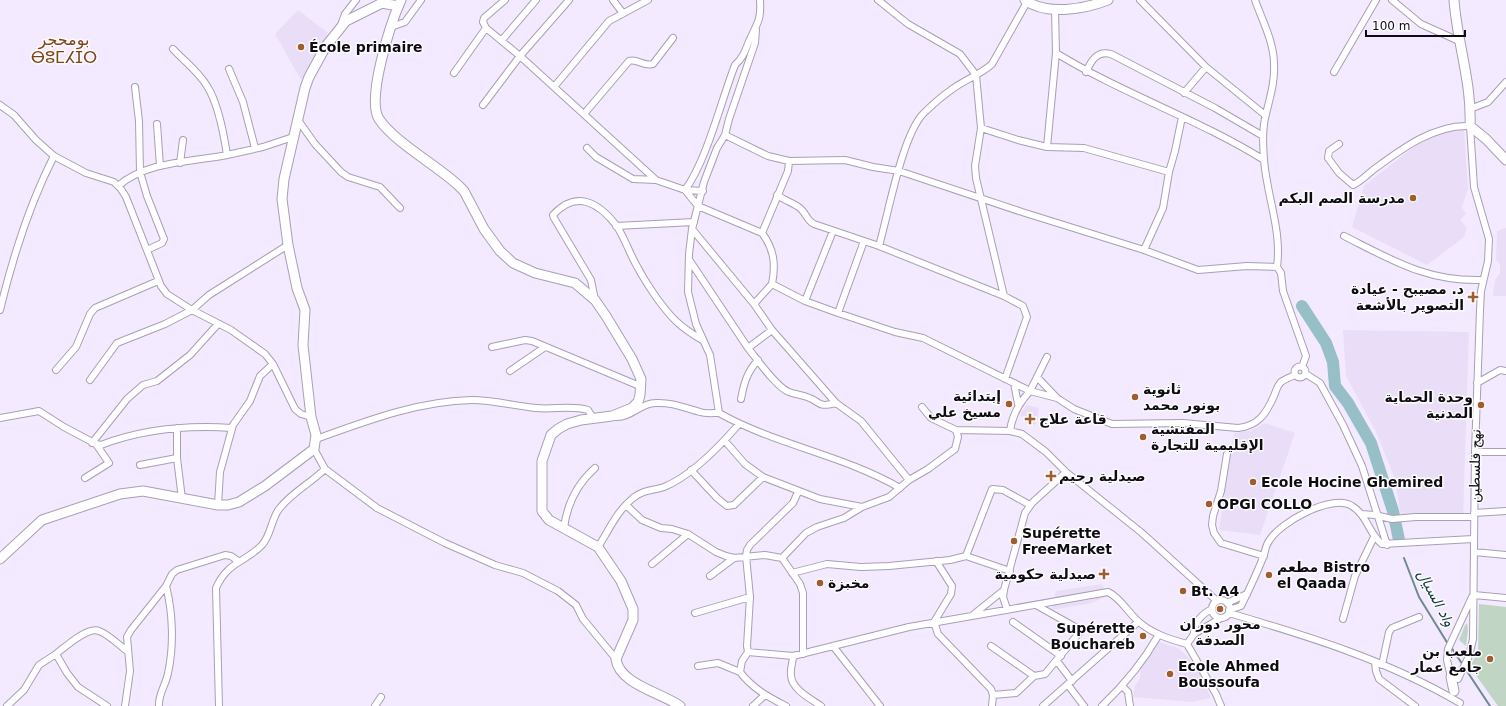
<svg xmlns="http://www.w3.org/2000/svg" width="1506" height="706" font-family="'DejaVu Sans',Vazirmatn,'Noto Sans Tifinagh',sans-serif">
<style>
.built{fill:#eaddf7}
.green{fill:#c0d5c3}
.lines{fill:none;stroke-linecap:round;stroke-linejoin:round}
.stream{stroke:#6e8991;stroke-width:2}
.river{stroke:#97bfc7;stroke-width:12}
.street-casing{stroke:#a99eb6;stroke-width:8}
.secondary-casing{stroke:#a99eb6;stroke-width:11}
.street{stroke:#fff;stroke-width:6}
.secondary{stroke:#fff;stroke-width:9}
.poi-dot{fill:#a15c2f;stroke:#fcfcfc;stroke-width:1.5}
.labels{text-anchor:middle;stroke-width:3;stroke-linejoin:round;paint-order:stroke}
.poi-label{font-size:14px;font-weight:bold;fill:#0f0b13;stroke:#fcfcfc;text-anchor:start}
.street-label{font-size:14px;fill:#0f0b13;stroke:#fcfcfc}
.water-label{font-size:15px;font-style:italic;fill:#133940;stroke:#fcfcfc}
.quarter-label{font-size:16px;fill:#804318;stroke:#fcfcfc}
</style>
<rect width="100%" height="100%" fill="#f4eaff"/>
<!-- built -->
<path class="built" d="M298,10l30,23 -27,47 -26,-46z
M1451,129l13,1 4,59 -6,18 4,7 -6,6 7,8 -3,9 -37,28 -75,-38 12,-41 52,-41z
M1506,228v68h-13l2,-16 5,-7v-9l-4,-5 1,-28z
M1343,330l126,2 -6,184h-62l-6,-37 -19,-47 -30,-56z
M1027,405l12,3 -3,17 -9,-2 -7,-9z
M1265,423l30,10 -35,102 -41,-5 15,-97 16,-2z
M1102,584l5,9 -2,4 -13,6 -41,7 5,-19z
M1159,642l19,6 10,9 10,13 13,28 -19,4 -59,-5 2,-11 5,-8 1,-11 12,-15z"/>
<!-- green -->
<path class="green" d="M1479,604l27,3v99h-8l-28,-39 8,-16z
M1467,623l1,7 -2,16 -7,-6 6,-15z"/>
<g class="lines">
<!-- stream -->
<path class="stream" d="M1404,558l15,39 29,47
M1451,647l39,59"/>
<!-- river -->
<path class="river" d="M1302,306l24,37 7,19 2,24 13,17 23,40 22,68 6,29"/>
<defs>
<path id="street" d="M505,0l-21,18 -1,4 3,6 34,28 136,124 29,10 18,1
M613,0l9,12
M760,0c1,18 -1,20 -8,35 -7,13 -6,20 -17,30 -14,36 -28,95 -50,125l13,16 64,27c12,16 14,31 10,51l33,17 33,12 57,19 28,6 107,53 17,-34
M878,0l30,24 52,30 16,21 5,53 -6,38 1,12 28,118
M1140,0l66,67 59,48
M1255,0c7,20 19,42 19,64 1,18 -4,33 -8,50 -4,15 -3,31 -2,46 3,37 18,70 13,107
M1392,0l29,24 38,17
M341,25l4,-11 11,-14
M391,27l14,-5 16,-22
M502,40l34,-40
M173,49c11,12 26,23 34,37 11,17 17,49 20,69l36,-8 30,-10
M1056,53c67,41 142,66 208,107
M229,69l14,33 12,46
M1086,72c5,-11 11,-22 25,-18l104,54 48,28
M1334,72l42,-72
M454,73l32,-45
M135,87l4,34 1,51 7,24 17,43 -2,4 -15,7
M554,87l55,-66 39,-21
M1184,93l22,-26
M0,105l14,10 22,25 18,16 32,17 28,9 7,7 5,8 35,89 6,8 25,16 39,20 34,24 8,10 22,45 6,5 10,3
M483,105l37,-49 49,-56
M1470,109l18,-7 18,-20
M584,114l45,-53c8,-3 15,6 24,3l20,-26
M298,120l17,24 26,28 7,5 32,10 20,21
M157,124l3,42
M981,128l37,12 29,7 37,1 85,24 6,-21 7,-34
M725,135l43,21 21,5 -1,10 -26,62
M1339,144l-10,7 -1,7 11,15 14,12c7,-3 14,-10 20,-15 27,-20 61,-46 97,-44l4,61 15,52 -1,22 -7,30 -1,19 -5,142 -2,187 -4,17 -11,23
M1047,147l9,-94 -1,-44
M587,148l9,9 37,22 23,1
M789,161l56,-1 28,7 26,4 123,41 122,38 54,20 49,-4 30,1 4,6 2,18 23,65 -4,11
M180,163l3,-23
M118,186c29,-25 73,-24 109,-31
M777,195c7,5 14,7 20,11 9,5 9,14 17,18l65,22 125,50 19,10 4,11 -22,62
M616,226l78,-4
M692,229l62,75 18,-20
M1344,236c48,24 83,46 139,44
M879,246c9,-31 23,-110 44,-132 8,-8 18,-17 28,-24 13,-10 29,-15 41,-26l35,-62
M1144,250l19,-42 6,-36
M690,261l58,87 24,-18
M595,300l-4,-20 -37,-62 -1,-3c23,-25 45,-13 63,10 9,13 14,30 22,43 5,10 12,20 18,29 16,22 23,29 46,43
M805,301l28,-70
M754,304l18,26 64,73 25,18 48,59
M0,310c13,-54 29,-105 54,-154
M838,313l26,-72
M492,347l33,-7 7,1 110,46
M748,348c9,11 28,39 41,44 5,2 12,3 18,5 15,5 9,11 29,6
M1294.5 372a5.5 5.5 0 1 1 11 0a5.5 5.5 0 1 1-11 0Z
M56,370l20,-23 14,-33 5,-6 63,-27
M510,371l35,-24
M1306,374l14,9 23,42 19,41 25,79
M1037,377l20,21 17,11 38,15 71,-1 55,5c20,-2 28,-14 36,-32 2,-5 3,-10 7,-14 4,-3 10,-5 14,-7
M90,380l27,-37 48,-19 27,-14 17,-15 79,-50
M1014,383l4,21
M1477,383l23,-13 6,1
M1057,398l-27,-7c-11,12 -18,24 -20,40l12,3 24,18 20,20 76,61 75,68
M741,399c3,-16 6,-27 17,-39
M922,407l9,11 25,12 54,1
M719,413c57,32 124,42 181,75
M615,417c16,1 26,-14 40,-14 17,-1 30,5 45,9 6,2 13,1 19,1l-9,-58 -14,-31 -8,-32 1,-38 3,-25 12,-47 13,-34 8,-13 4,-16 26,-76 1,-13
M0,418l39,-7 25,16 32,17 5,1c42,-16 86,-20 131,-17
M177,428v30l5,41
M316,439c50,-18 102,-38 156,-39 21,0 43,6 64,8 17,2 35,-3 52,2l5,8
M725,441l20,23 18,13 57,22 42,8
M92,443l35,-44 16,-14 14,-4 33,-26 28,-31
M1475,452h31
M1227,454l-6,37 -8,25 -1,9 2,8 7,10 43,13
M140,465l37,-7
M325,469l52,39 68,35 50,22 28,8 35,18 18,14 7,14 33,40
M691,470l26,28 10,8 7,-1 29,-28
M85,478l24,-15 -13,-19
M218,505l2,-33 13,-47 17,-24 10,-25 13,-12
M626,505l16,15 19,8 11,1 16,5 28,18 10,4 8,2 31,-3 17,3 24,-25 11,-6 27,-9 18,-11 27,-10 20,-17 19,-11 27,-20 3,-12 -2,-7
M1474,513l32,-2
M1361,514l14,1 17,4 24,-2h58
M564,528c3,-24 12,-43 31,-60
M598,547c11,-17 19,-36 35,-49 12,-9 19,-7 31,-11 27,-11 56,-41 75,-63
M1474,552l32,3
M966,556l26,-67 11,1 27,15
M782,558l18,26 3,9v61
M936,561l16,25 -1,8 -17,28 4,12 53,55 2,6 -1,11
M652,564l36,-30
M792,573l35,-9 34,3 28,-1 61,-6 16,-4 44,15
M710,576l24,-18
M1474,595l32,3
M1212 609a9 9 0 1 1 18 0a9 9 0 1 1-18 0Z
M1227,603l20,-9
M1007,609l-4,-12 1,-7 21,-77 7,-10 34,-31
M1229,610l12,-4c8,-16 16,-33 23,-51 1,-4 2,-10 5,-14 10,-18 63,-48 83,-35 15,9 17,28 30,38l91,-5
M695,613l55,-16
M1229,613c79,23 160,48 231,90
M974,614l30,-24
M1343,619l12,-43 19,-39
M1013,622l48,34
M1194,634c0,-12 8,-20 18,-25
M1187,644l7,-10 27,-16
M833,646l47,60
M991,646l43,30
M748,652l-6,9 -2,11c12,16 28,25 46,34
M56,654c9,-7 32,-28 43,-23 9,3 20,14 28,20
M793,656l-45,-4 -1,-6 3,-49 -4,-41 1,-6 3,-5 43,-42 5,-11
M1057,661l15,20
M1375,662l1,9 3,8 36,27
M1382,665l7,-33 3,-4 27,-11
M698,666l20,-3 22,9
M1451,677l-4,-17 1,-11 24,-52
M1068,685l16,21
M1122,686l6,6 2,14
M993,695l23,-2 18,-17 11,-2 34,-41 -2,-5 -41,-23
M7,706l17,-16 15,-25 17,-11 11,19 11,14 29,19
M125,706l5,-35 -3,-34 4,-7 35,-44 6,-12 5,-4 48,-15 6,1 7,5
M159,706c-1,-12 7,-21 9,-33 6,-27 5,-60 -2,-87
M219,706l-3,-118c12,-27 29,-25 46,-43 9,-10 9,-25 17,-36 12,-16 32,-26 46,-40l-11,-20
M375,706l6,-9
M753,706l12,-11
M821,706c-10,-7 -30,-17 -30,-31 -1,-6 2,-13 2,-19l116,-29 199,-35c13,6 20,21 31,30 14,12 30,17 48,22l29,50 5,12
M1043,706l95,-84
M1102,706c22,-21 41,-44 56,-70"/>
<path id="secondary" d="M401,0c-10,22 -35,99 -22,119 15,23 59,47 80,67l5,5 20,38 16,22 13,12 22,10 40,10 20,17 11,16 26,43 9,20 -1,16 -2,7 -6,6 -20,8 -31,4 -14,4 -9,5 -7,6 -9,26v50l7,9 49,27 23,34 12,28v11l-17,39c3,25 46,34 64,47
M1025,0c22,16 60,9 83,0
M1454,0c3,42 18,83 16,126l16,13 20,21
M0,559l42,-39 78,-26 23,-3 75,14h10l11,-3 26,-16 49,-37 2,-14 -5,-18 -8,-72 2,-35 -8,-22 -9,-43 -6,-46 2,-20 21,-91 4,-11 17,-31 20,-25 36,-18 16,3
M1451,677l3,14"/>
</defs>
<!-- street casing -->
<use href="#street" class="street-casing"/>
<!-- secondary casing -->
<use href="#secondary" class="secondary-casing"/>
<!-- street -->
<use href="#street" class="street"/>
<!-- secondary -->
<use href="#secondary" class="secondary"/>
</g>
<!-- markers -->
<g class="poi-dot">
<circle cx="301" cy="47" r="4"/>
<circle cx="1413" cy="198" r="4"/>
<path d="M1471 291h4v4h4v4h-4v4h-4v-4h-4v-4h4z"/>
<circle cx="1135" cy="397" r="4"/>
<circle cx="1009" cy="404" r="4"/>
<circle cx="1481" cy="405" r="4"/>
<path d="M1028 413h4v4h4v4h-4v4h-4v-4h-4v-4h4z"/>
<circle cx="1143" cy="437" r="4"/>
<path d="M1049 470h4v4h4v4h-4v4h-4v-4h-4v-4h4z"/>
<circle cx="1253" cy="482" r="4"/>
<circle cx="1209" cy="504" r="4"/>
<circle cx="1014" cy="541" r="4"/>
<path d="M1102 568h4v4h4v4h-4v4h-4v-4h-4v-4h4z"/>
<circle cx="1269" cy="575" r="4"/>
<circle cx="820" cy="583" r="4"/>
<circle cx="1183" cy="591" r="4"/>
<circle cx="1220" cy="609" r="4"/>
<circle cx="1143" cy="636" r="4"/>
<circle cx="1490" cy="659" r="4"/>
<circle cx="1170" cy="674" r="4"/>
</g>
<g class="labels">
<!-- poi labels -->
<g class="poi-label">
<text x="309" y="52">École primaire</text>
<text x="1405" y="203" text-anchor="end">مدرسة الصم البكم</text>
<text x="1464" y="294" text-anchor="end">د. مصيبح - عيادة<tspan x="1464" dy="16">التصوير بالأشعة</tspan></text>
<text x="1143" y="394">ثانوية<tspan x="1143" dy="16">بونور محمد</tspan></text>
<text x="1001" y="401" text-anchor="end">إبتدائية<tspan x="1001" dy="16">مسيخ علي</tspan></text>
<text x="1473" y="402" text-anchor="end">وحدة الحماية<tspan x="1473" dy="16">المدنية</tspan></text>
<text x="1039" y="424">قاعة علاج</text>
<text x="1151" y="434">المفتشية<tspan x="1151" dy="16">الإقليمية للتجارة</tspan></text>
<text x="1059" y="481">صيدلية رحيم</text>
<text x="1261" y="487">Ecole Hocine Ghemired</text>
<text x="1217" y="509">OPGI COLLO</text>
<text x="1022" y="538">Supérette<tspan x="1022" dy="16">FreeMarket</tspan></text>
<text x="1277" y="572">مطعم Bistro<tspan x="1277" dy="16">el Qaada</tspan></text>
<text x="1096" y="579" text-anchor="end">صيدلية حكومية</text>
<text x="828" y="588">مخبزة</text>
<text x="1191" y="596">Bt. A4</text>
<text x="1220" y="629" text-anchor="middle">محور دوران<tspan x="1220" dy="16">الصدفة</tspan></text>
<text x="1135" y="633" text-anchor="end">Supérette<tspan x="1135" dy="16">Bouchareb</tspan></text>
<text x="1482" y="656" text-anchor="end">ملعب بن<tspan x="1482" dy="16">جامع عمار</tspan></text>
<text x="1178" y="671">Ecole Ahmed<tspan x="1178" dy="16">Boussoufa</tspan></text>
</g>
<!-- street labels -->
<g class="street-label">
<text transform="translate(1475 466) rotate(-89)" y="5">نهج فلسطين</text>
</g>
<!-- water labels -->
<g class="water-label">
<text transform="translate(1436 598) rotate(62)" y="5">واد السيال</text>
</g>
<!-- quarter labels -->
<g class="quarter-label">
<text x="64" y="45">بومحجر<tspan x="64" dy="18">ⴱⵓⵎⵃⵊⵔ</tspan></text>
</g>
</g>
<!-- scale -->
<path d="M1366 30v6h99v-6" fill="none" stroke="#0f0b13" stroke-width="2"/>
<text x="1372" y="30" font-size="12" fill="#0f0b13" stroke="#fcfcfc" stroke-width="3" paint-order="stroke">100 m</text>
</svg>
